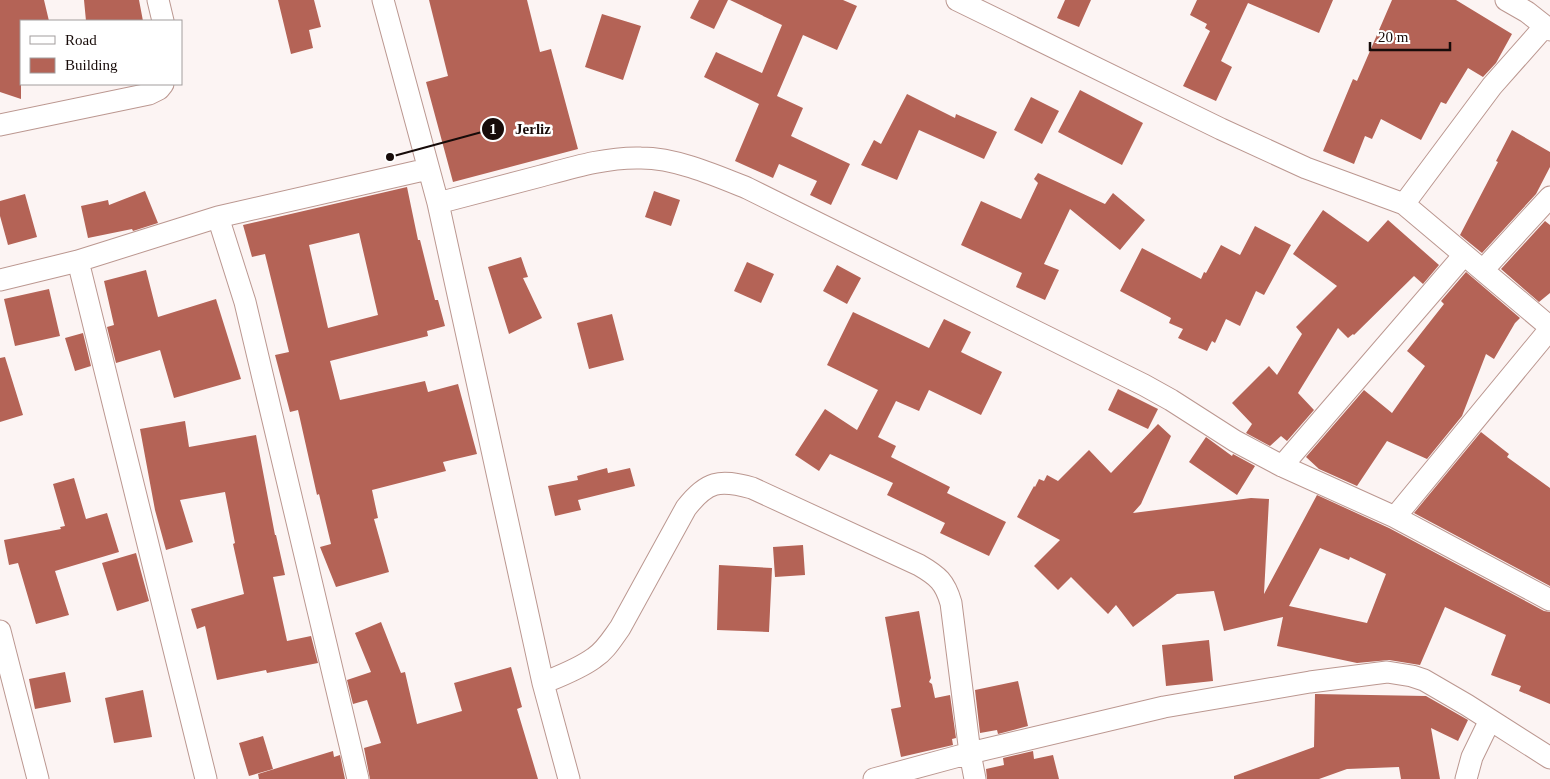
<svg xmlns="http://www.w3.org/2000/svg" width="1550" height="779" font-family="Georgia,serif">
<style>
.building{fill:#b46356;fill-rule:evenodd}
.lines{fill:none;stroke-linecap:round;stroke-linejoin:round}
.street-casing{stroke:#bb9790;stroke-width:23}
.street{stroke:#fff;stroke-width:21}
.leader{fill:none;stroke:#170b09;stroke-width:2}
.callout-dot{fill:#170b09;stroke:#fff;stroke-width:2}
.mark-label{font-size:15px;text-anchor:middle;font-weight:bold;fill:#fff}
.callout-label{font-size:15px;text-anchor:middle;font-weight:bold;fill:#170b09;stroke:#fff;stroke-width:5;stroke-linejoin:round;paint-order:stroke}
</style>
<rect width="100%" height="100%" fill="#fcf4f3"/>
<!-- building -->
<path class="building" d="M0,0h44l5,21h-28v78l-21,-7z
M84,0h55l4,21h-57z
M278,0h36l7,27 -12,3 4,18 -22,6z
M429,0h98l13,52 11,-3 27,100 -125,33 -27,-100 22,-6z
M699,0h29l-14,29 -24,-11z
M730,0h113l14,6 -20,44 -34,-15 -26,61 26,12 -12,28 59,28 -19,41 -21,-10 7,-14 -38,-17 -6,14 -38,-17 24,-57 -55,-27 12,-25 46,21 20,-48z
M1065,0h26l-12,27 -22,-9z
M1197,0h136l-14,33 -71,-30 -27,58 11,6 -16,34 -33,-15 27,-55 -5,-3 2,-4 -17,-9z
M1392,0h64l56,34 -16,29 -13,14 -15,-9 -22,36 -5,-2 -20,38 -40,-21 -9,20 -7,-3 -11,28 -31,-13 30,-72 4,2z
M602,14l39,12 -18,54 -38,-13z
M1080,90l63,33 -21,42 -64,-33z
M907,94l48,24 1,-4 41,18 -13,27 -65,-29 -22,50 -36,-15 13,-25 7,4z
M1031,97l28,14 -17,33 -28,-14z
M1512,130l38,22v15l-14,27 -54,59 -22,-18 38,-73 -2,-1z
M1038,173l67,31 8,-11 32,27 -25,30 -50,-41 -26,55 15,6 -14,30 -29,-13 6,-14 -61,-28 20,-44 40,18 17,-36 -4,-4z
M407,187l11,53h2l15,60h3l7,26 -18,5 1,5 -98,25 10,39 85,-19 3,11 30,-8 19,70 -34,8 3,9 -74,19 6,28 -4,1 15,53 -53,15 -16,-40 11,-3 -12,-50 -2,1 -19,-85 -8,2 -15,-57 14,-3 -24,-98 -13,3 -9,-32zM359,233l19,82 -50,13 -19,-83z
M145,191l13,32 -25,8 -1,-2 -44,9 -7,-32 27,-6 1,5z
M654,191l26,9 -9,26 -26,-9z
M25,194l12,43 -29,8 -8,-29v-15z
M1323,210l45,32 20,-22 51,45 -16,19 -9,-8 -60,59 -1,-1 -5,4 -10,-10 -40,65 16,17 -27,31 -6,-5 -11,10 -24,-13 6,-9 -20,-21 37,-37 8,9 25,-41 -6,-7 41,-41 -44,-32z
M1545,221l5,4v68l-11,9 -38,-33z
M1255,226l36,19 -27,50 -8,-4 -16,35 -14,-7 -11,24 -3,-2 -5,10 -29,-13 5,-9 -14,-6 2,-5 -51,-27 22,-43 59,31 3,-7 2,1 15,-28 19,10z
M521,257l7,20 -5,1 19,40 -33,16 -21,-67z
M747,262l27,12 -13,29 -27,-12z
M837,265l24,13 -14,26 -24,-13z
M146,270l12,47 58,-18 25,80 -67,19 -14,-48 -44,13 -9,-36 7,-2 -10,-44z
M1466,272l54,46 -5,5 -21,36 -8,-5 -24,62 -35,43 -40,-18 -30,45 -38,-17 -13,-12 58,-67 28,23 33,-47 -18,-15 37,-47 -3,-3z
M49,289l11,47 -45,10 -11,-47z
M853,312l76,36 15,-29 27,13 -10,20 41,20 -21,43 -52,-25 -10,21 -23,-10 -18,36 18,9 -5,11 59,30 -3,6 59,29 -17,34 -49,-23 5,-10 -58,-28 6,-12 -63,-29 -11,17 -24,-16 30,-46 32,21 21,-40 -51,-25z
M612,314l12,46 -35,9 -12,-46z
M83,333l8,33 -16,5 -10,-33z
M5,357l18,58 -23,7v-64z
M1118,389l40,20 -10,20 -40,-19z
M185,421l4,26 67,-12 19,100h1l9,40 -12,2 14,64 24,-5 7,27 -51,10 -1,-3 -49,10 -12,-54 -8,3 -6,-20 53,-15 -11,-50 2,-1 -10,-51 -45,8 13,42 -27,8 -11,-40 -15,-81z
M1158,424l13,12 -30,68 -8,9 118,-15 18,1 -5,95 53,-99 72,33 155,83 6,1v92l-31,-13 2,-5 -30,-11 15,-40 -61,-28 -25,58 -31,-5 -32,3 -80,-17 6,-29 -59,14 -10,-40 -37,3 -44,33 -17,-22 -8,9 -37,-37 -13,13 -24,-24 26,-26 -43,-23 17,-31 1,1 4,-8 5,2 3,-6 11,6 31,-31 22,23zM1320,548l29,12 1,-3 36,17 -19,49 -78,-17z
M1481,432l28,22 -2,3 43,31v98l-136,-73z
M1206,437l26,19 1,-2 22,12 -18,29 -48,-33z
M607,468l1,5 22,-5 5,18 -57,14 3,10 -26,6 -7,-30 30,-6 -1,-4z
M74,478l12,41 21,-6 12,39 -64,19 14,44 -33,9 -18,-61 -9,2 -5,-25 57,-11 -1,-2 5,-1 -12,-42z
M803,545l2,30 -30,2 -2,-30z
M136,553l13,48 -32,10 -15,-48z
M719,565l53,3 -3,64 -52,-2z
M919,611l12,67 -2,4 3,2 3,14 15,-3 6,43 -4,1 1,6 -52,12 -10,-48 10,-2 -16,-90z
M381,622l20,51 4,-1 12,52 45,-13 -8,-28 57,-16 11,40 -5,2 21,70h-168l-6,-31 17,-5 -14,-43 -14,4 -6,-24 24,-8 -16,-39z
M1209,640l4,41 -47,5 -4,-41z
M65,672l6,30 -36,7 -6,-30z
M1018,681l10,45 -30,8 -1,-4 -17,3 -5,-43z
M143,690l9,47 -38,6 -9,-45z
M1315,694l111,2 42,24 -10,21 -27,-13 9,51h-39l-2,-12 -52,2 -28,10h-85v-3l80,-29z
M263,736l10,33 -24,7 -10,-33z
M333,751l1,6 6,-2 5,24h-86l-1,-5z
M1033,751l1,8 19,-4 6,24h-72l-1,-10 18,-4 -1,-7z"/>
<g class="lines">
<defs>
<path id="street" d="M158,0l5,21
M383,0l55,203 105,480 26,96
M957,0l264,129 85,39 98,36 146,123
M1506,0l21,12 23,18
M0,125l149,-31 10,-5 4,-5
M438,203c34,-9 68,-18 103,-27 33,-9 66,-19 100,-18 35,0 74,17 106,30l397,197 27,15 64,41 47,25 113,51 155,83
M1404,204l88,-118 53,-60
M218,217l27,85 113,477
M78,261l128,518
M1483,270l67,-73
M0,280l78,-19 140,-44 210,-48
M1282,466l182,-211
M1395,517l155,-188
M0,631l38,148
M543,683c17,-7 36,-14 51,-25 11,-7 18,-19 26,-30l66,-120c21,-27 33,-29 66,-20l167,77c19,11 26,17 32,38l19,150 5,26
M874,779l96,-26 194,-46 146,-25 77,-10 25,4 12,4 43,25 83,53
M1466,779l6,-22 18,-37"/>
</defs>
<!-- street casing -->
<use href="#street" class="street-casing"/>
<!-- street -->
<use href="#street" class="street"/>
</g>
<!-- callouts -->
<path class="leader" d="M390 157L493 129"/>
<g class="callout-dot">
<circle cx="390" cy="157" r="5"/>
<circle cx="493" cy="129" r="12"/>
</g>
<g class="mark-label">
<text x="493" y="134">1</text>
</g>
<g class="callout-label">
<text x="533" y="134">Jerliz</text>
</g>
<!-- legend -->
<rect x="20" y="20" width="162" height="65" fill="#ffffff" stroke="#a29d9d"/>
<rect x="30" y="36" width="25" height="8" fill="#ffffff" stroke="#a29d9d"/>
<text x="65" y="45" font-size="15" fill="#170b09">Road</text>
<rect x="30" y="58" width="25" height="15" fill="#b46356" stroke="#a29d9d"/>
<text x="65" y="70" font-size="15" fill="#170b09">Building</text>
<!-- scale -->
<path d="M1370 42v8h80v-8" fill="none" stroke="#170b09" stroke-width="2.5"/>
<text x="1378" y="42" font-size="15" fill="#170b09" stroke="#ffffff" stroke-width="4" paint-order="stroke">20 m</text>
</svg>
